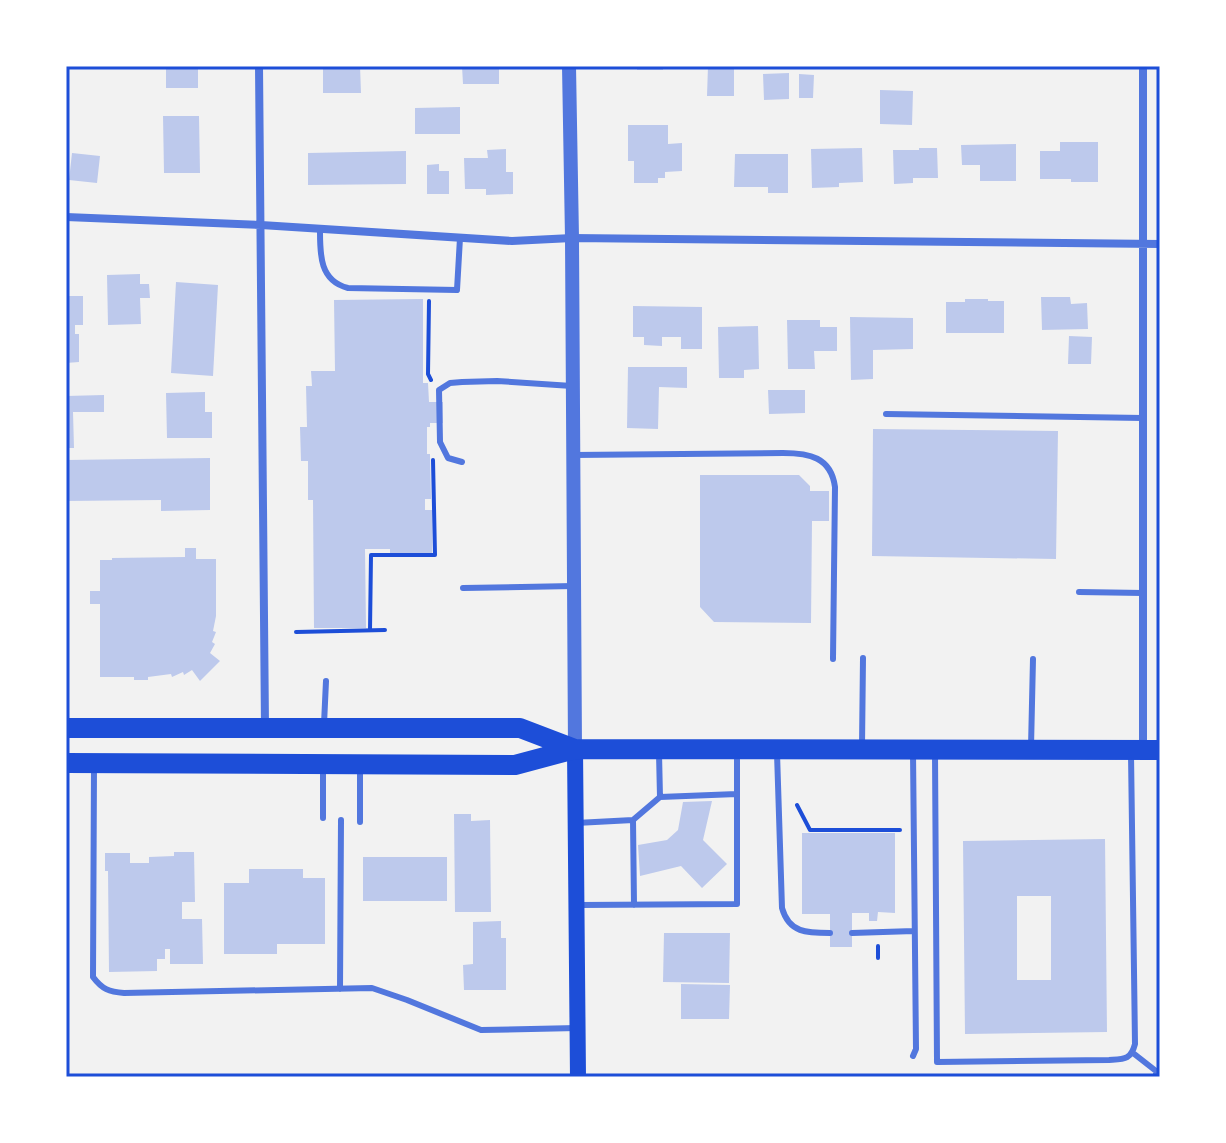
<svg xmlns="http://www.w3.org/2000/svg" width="1226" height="1143" font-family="'Public Sans',sans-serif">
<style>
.building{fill:#bdc9ec;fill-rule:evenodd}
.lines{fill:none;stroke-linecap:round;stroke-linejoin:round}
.path{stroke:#1d4ed8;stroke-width:4}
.service{stroke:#5277de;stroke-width:6}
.minor{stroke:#5277de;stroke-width:8}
.tertiary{stroke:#5277de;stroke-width:14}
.secondary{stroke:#1d4ed8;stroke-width:16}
.primary{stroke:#1d4ed8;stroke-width:20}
.neatline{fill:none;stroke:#1d4ed8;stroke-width:3}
</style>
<rect width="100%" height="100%" fill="#f2f2f2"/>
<!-- building -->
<path class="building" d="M166,66h32v22h-32z
M323,66h37l1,27h-38z
M462,66h37v18h-36z
M637,66h26v4h-26z
M708,66h26v30h-27z
M789,73v26l-25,1 -1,-26z
M799,74l15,1 -1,23h-14z
M880,90l33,1 -1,34 -32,-1z
M460,107v27h-45v-26z
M163,116h36l1,57h-36z
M628,125h40v19l14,-1v28l-17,1v6h-7v5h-24v-22h-6z
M1060,142h38v40h-27v-3h-31v-28h20z
M1016,144v37h-36v-16h-18l-1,-20z
M862,148l1,34 -24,1v4l-27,1 -1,-39z
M919,148h18l1,30h-25v5l-19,1 -1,-34h26z
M506,149v23h7v22l-27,1v-6h-21l-1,-31h24l-1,-8z
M406,151v33l-98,1v-32z
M72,153l28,3 -3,27 -28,-3z
M735,154h53v39h-20v-6h-34z
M439,164v7h10v23h-22v-29z
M140,274v10h9l1,14h-10l1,26 -33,1 -1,-50z
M176,282l42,3 -5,91 -42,-3z
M66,296h17v29h-8v9h4v28l-13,1z
M1041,297h29l1,7 16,-1 1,26 -46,1z
M423,299v84h5l1,19h14v21h-13v4h-3v27h3l1,45h-6v11h7v46l-42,1v-8h-25l1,79h-52l-1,-128h-5v-39h-7l-1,-34h7l-1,-41h6l-1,-15h24l-1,-71z
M965,299h23v2h16v32h-58v-31h19z
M633,306l69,1v42h-21v-12h-19v9l-18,-1v-8h-11z
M850,317l63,1v31l-40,1v29l-22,1z
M787,320h33v7h17v24h-23l1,18h-27z
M758,326l1,43 -15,1v8h-25l-1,-51z
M1069,336l23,1 -1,27h-23z
M628,367h59v21l-28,-1 -1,42 -31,-1z
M768,390h37v23l-36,1z
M205,392v20h7v26h-45l-1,-45z
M104,395v17h-31l1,36h-8v-52z
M873,429l185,2 -2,128 -184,-3z
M210,458v52l-49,1v-11l-95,1v-41z
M700,475h99l11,11v5h19v30h-17l-1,102 -97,-1 -14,-15z
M185,548h11v11h20v57l-3,15 3,1 -4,10 3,2 -5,9 10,8 -20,20 -8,-11 -8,5 -1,-3 -11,5 -1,-3 -23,3v3h-14v-3h-34v-73h-10v-13h10v-31h12v-2l73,-1z
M712,801l-9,39 24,24 -25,24 -21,-22 -41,10 -2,-31 29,-5 11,-10 5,-28z
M454,814h17v7l19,-1 1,92h-36z
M802,833h93v80l-17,-1 -1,9h-8v-8h-17v34h-22v-33h-28z
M1105,839l2,193 -142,2 -2,-193zM1017,896h34v84h-34z
M174,852h20l1,50h-13v17h20l1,45h-33v-15h-5v10h-8v12l-48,1 -1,-101h-3v-18h25v10h19v-6l25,-1z
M363,857h84v44h-84z
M249,869h54v9h22v66h-48v10h-53v-71h25z
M501,921v17h5v52h-42l-1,-25 10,-1v-42z
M664,933h66l-1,50 -66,-1z
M681,984l49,1 -1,34h-48z"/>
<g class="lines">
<!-- path -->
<path class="path" d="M429,301l-1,73 3,6
M370,630l1,-75h64l-2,-95
M296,632l89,-2
M797,805l13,25h90
M878,946v12"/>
<!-- service -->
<path class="service" d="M320,229c0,24 -1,52 28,59l109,2 3,-52
M886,414l257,4
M573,455l210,-2c26,0 48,4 52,34l-2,172
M462,462l-14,-4 -8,-16 -1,-52 11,-7 12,-1 35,-1 75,5
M463,588l111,-2
M1079,592l64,1
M324,724l2,-43
M862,746l1,-88
M1031,747l2,-88
M777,753l5,155c7,25 25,25 48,25
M935,754l2,308 172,-2c15,-1 22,0 26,-16l-4,-290
M360,766v56
M94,767l-1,210c9,12 16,15 31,16l248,-5 35,12 74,30 96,-2
M660,797l77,-3
M323,818v-50
M633,820l1,85
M576,823l57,-3 27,-23 -1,-44
M580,905l157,-1v-151
M852,933l62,-2
M340,989l1,-169
M1133,1053l23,18v6
M913,1056l3,-7 -3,-297"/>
<!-- minor -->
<path class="minor" d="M259,66l6,661
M66,217l195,8 251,16 60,-3 588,6
M1143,749v-683"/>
<!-- tertiary -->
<path class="tertiary" d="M569,66l3,172 3,511"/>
<!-- secondary -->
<path class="secondary" d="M575,749l3,328"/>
<!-- primary -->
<path class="primary" d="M66,728h454l55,21
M66,763l449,2 60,-16 585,1"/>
</g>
<!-- border -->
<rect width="1226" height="1143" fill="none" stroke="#ffffff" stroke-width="136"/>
<rect x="68" y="68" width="1090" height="1007" class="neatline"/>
</svg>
